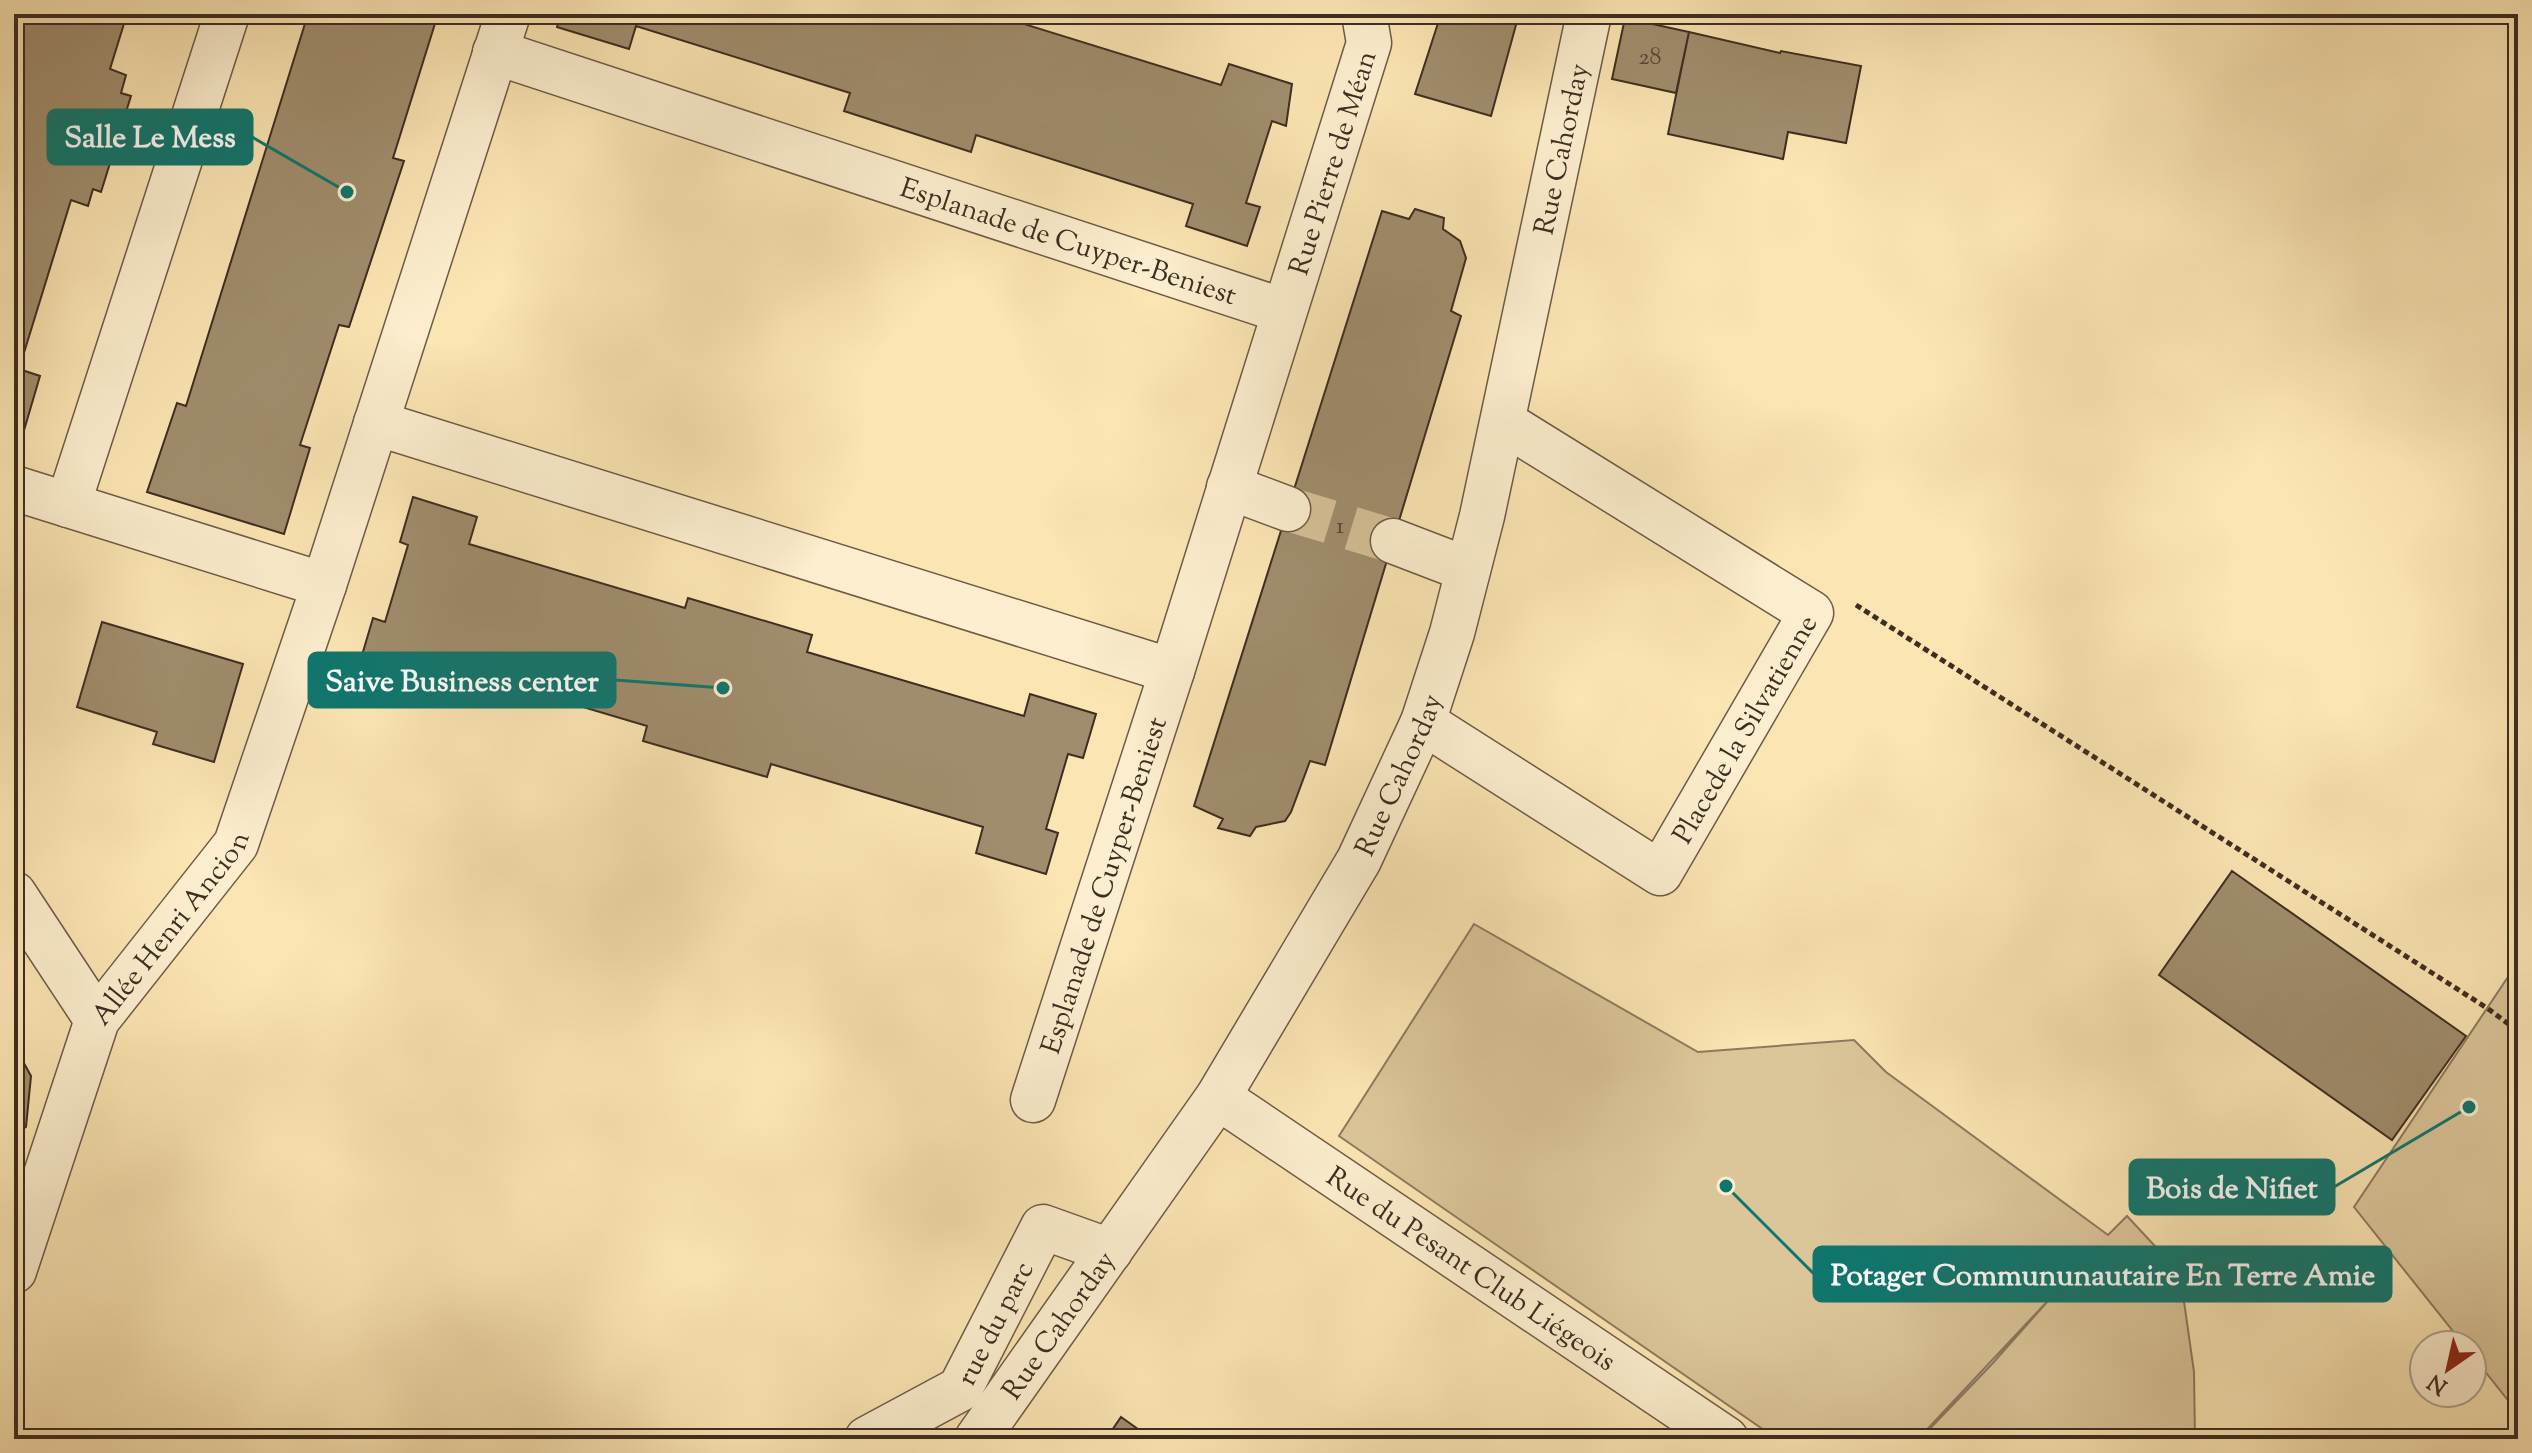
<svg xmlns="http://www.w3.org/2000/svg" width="2532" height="1453" font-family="'Sorts Mill Goudy',serif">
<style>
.green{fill:#dbc69a;stroke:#8c7a5e;stroke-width:2}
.building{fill:#a08d6d;stroke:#3e2d21;stroke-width:2}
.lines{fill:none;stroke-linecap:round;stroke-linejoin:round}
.minor-tunnel{stroke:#d5c096;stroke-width:44;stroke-dasharray:44 22;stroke-linecap:butt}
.minor-casing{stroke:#6d5b46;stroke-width:47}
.path{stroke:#3e2d21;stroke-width:5;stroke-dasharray:6 4;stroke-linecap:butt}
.minor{stroke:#fceece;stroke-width:44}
.labels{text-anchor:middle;stroke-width:6;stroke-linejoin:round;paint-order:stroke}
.number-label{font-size:24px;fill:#564534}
.street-label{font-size:28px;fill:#3e2d21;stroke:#fceece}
.leader{fill:none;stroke:#0f766e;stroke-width:3}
.callout-dot{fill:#0f766e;stroke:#fceece;stroke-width:3}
.callout{fill:#0f766e;stroke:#0f766e;stroke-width:3}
.callout-label{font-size:30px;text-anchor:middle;font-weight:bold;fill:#fff}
</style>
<rect width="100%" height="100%" fill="#fbe5b3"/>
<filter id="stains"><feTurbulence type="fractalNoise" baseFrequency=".0025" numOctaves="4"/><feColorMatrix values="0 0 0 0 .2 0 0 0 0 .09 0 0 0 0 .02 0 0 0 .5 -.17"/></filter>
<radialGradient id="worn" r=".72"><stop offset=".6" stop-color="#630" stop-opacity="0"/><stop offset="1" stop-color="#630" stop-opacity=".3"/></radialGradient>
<!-- green -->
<path class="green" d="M1474,924l224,128 156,-12 32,32 222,163 19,-19 53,57 14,99 1,67h-275l72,-75 65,-73 -139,148h-141l-438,-303z
M2518,962v451l-46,-58v-10h-8l-110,-138z"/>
<!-- building -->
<path class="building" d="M14,14h113l-17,55 16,6 -5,18 10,3 -30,96 -8,-3 -5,17 -17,-6 -52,169 21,7 -20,68 -6,-2z
M308,14h130l-45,144 11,3 -55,166 -10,-2 -39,120 10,3 -26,86 -137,-42 30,-89 9,3z
M561,14h448l-1,5 213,66 8,-21 63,20 -6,42 -14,-5 -26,82 14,4 -13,39 -61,-20 7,-22 -217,-69 -5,17 -127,-41 6,-18 -214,-67 -7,23 -72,-22z
M1441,14h78l-28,102 -76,-22z
M1625,18l64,14 -13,61 -64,-14z
M1689,32l91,21 1,-2 80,15 -15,77 -58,-11 -5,27 -115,-25z
M1415,209l29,9 -1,11 17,12 6,17 -15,53 10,5 -136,449 -15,-4 -19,51 -6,9 -29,6 -6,9 -32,-8 5,-9 -29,-13 188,-595 27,8z
M413,497l64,20 -8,27 216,64 3,-10 124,37 -5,17 217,64 6,-22 66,20 -13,44 -15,-4 -22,75 12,4 -12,41 -70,-21 7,-26 -212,-63 -4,13 -124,-36 4,-15 -216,-64 -6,20 -65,-20 13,-44 12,4 23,-77 -8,-3z
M102,622l141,42 -29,98 -61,-18 4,-12 -80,-25z
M2232,871l234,165 -74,104 -233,-165z
M14,1045l17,31 -5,51 -12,7z
M1121,1417l31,22h-46z"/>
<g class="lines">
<!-- minor-tunnel -->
<path class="minor-tunnel" d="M1288,509l105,32"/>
<defs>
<g id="minor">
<path id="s1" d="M495,52l789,259"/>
<path d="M376,423l796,248"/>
<path d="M1229,487l59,22"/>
<path d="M14,488l310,97"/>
<path d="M68,505l159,-491"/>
<path d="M1393,541l73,28"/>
<path id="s2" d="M1423,722l237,151 151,-260 -308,-191"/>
<path d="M14,894l83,126"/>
<path id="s3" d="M1218,1097l508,342"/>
<path id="s4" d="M1033,1100l139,-429 197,-628 -5,-29"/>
<path id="s5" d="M14,1271l83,-251 139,-176 88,-259 184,-571"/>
<path id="s6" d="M867,1439l93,-50 83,-162 67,24"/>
<path id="s7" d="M977,1439l241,-342 141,-237 64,-138 29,-89 30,-117 107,-502"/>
</g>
</defs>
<!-- minor casing -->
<use href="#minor" class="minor-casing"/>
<!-- path -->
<path class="path" d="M1856,605l631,403 31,23"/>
<!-- minor -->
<use href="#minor" class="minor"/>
</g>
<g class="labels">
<!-- number labels -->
<g class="number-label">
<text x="1650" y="64">28</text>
<text x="1340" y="533">1</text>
</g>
<!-- street labels -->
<g class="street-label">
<text dy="10" stroke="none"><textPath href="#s7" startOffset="1436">Rue Cahorday</textPath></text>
<text dy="10" stroke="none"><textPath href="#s4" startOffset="984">Rue Pierre de Méan</textPath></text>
<text dy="10" stroke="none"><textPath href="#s1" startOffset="604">Esplanade de Cuyper-Beniest</textPath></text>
<text dy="10" stroke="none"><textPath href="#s2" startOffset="448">Placede la Silvatienne</textPath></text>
<text dy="10" stroke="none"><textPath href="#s7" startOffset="788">Rue Cahorday</textPath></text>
<text dy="10" stroke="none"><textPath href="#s4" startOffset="226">Esplanade de Cuyper-Beniest</textPath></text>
<text dy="10" stroke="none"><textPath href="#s5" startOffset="382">Allée Henri Ancion</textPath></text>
<text dy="10" stroke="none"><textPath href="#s3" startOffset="306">Rue du Pesant Club Liégeois</textPath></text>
<text dy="10" stroke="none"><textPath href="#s6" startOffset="180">rue du parc</textPath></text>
<text dy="10" stroke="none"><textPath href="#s7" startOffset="140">Rue Cahorday</textPath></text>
</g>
</g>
<!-- callouts -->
<path class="leader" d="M347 192L252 137M723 688L615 680M2469 1107L2334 1187M1726 1186L1814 1274"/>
<g class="callout-dot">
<circle cx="347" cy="192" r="8"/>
<circle cx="723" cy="688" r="8"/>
<circle cx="2469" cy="1107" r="8"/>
<circle cx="1726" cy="1186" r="8"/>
</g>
<g class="callout">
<rect x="48" y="110" width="204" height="54" rx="8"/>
<rect x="309" y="653" width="306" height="54" rx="8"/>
<rect x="2130" y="1160" width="204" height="54" rx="8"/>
<rect x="1814" y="1247" width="577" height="54" rx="8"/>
</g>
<g class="callout-label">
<text x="150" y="147">Salle Le Mess</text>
<text x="462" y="691">Saive Business center</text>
<text x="2232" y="1198">Bois de Nifiet</text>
<text x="2103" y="1285">Potager Commununautaire En Terre Amie</text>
</g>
<!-- margin -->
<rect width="2532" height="1453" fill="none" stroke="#fbe5b3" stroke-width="48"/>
<rect x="16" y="16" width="2500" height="1421" fill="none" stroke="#3e2d21" stroke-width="4"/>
<rect x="24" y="24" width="2484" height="1405" fill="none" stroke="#3e2d21" stroke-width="2"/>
<!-- north arrow -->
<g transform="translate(2448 1369) rotate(214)"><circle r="38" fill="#fceece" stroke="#b0a189" stroke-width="2"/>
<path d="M0-6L14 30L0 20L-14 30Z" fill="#8f2418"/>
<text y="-12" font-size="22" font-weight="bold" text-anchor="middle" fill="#3e2d21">N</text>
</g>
<rect width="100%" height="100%" filter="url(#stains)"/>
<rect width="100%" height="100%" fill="url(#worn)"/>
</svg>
